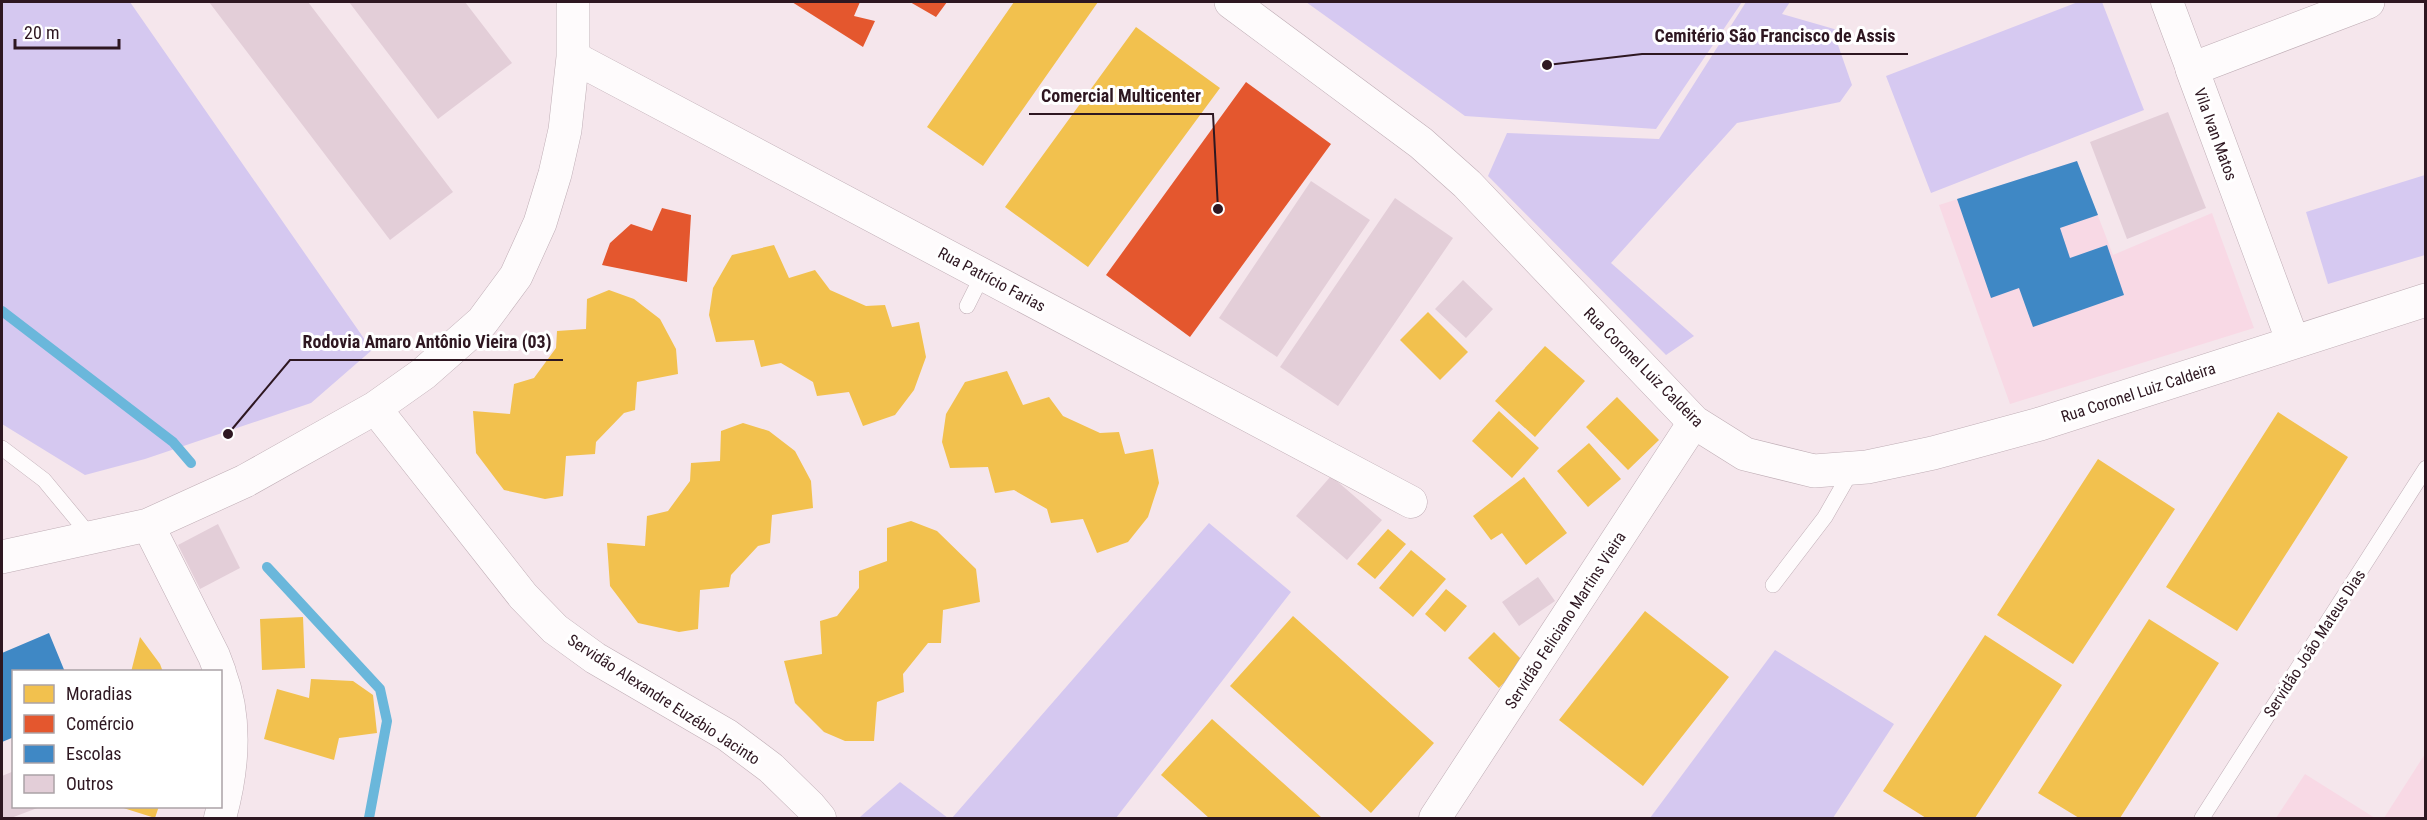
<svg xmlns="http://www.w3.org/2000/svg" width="2427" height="820" font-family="'Roboto Condensed',sans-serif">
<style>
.built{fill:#f8d9e5}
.green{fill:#d6c9f1}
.forest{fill:#d5c8f0}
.homes{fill:#f2c14e}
.shops{fill:#e4572e}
.schools{fill:#3f88c5}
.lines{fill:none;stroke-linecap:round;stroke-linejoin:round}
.stream{stroke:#6ab7db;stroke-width:10}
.building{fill:#e3ced8}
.lane-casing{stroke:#bfadb5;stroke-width:16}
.street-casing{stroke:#bfadb5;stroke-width:33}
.secondary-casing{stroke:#bfadb5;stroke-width:34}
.lane{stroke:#fefbfc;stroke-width:15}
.street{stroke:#fefbfc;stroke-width:32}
.secondary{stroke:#fefbfc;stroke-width:33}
.labels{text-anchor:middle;stroke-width:6;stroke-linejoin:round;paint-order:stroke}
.street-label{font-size:16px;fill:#2e1721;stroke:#fff}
.leader{fill:none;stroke:#2e1721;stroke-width:2}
.callout-dot{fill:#2e1721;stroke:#fff;stroke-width:2}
.callout-label{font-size:18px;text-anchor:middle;font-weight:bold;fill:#2e1721;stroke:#fff;stroke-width:6;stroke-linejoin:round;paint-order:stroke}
</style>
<rect width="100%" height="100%" fill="#f5e6ec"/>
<!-- built -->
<path class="built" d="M2077,161l36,94 99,-42 42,115 -244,76 -71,-199z
M2425,754v64h-41z
M2305,774l70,44h-99z"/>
<!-- green -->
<path class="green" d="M1306,2h436l-86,127 -191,-13z
M2078,2h24l42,108 -213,83 -45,-117z
M2425,175v80l-97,29 -22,-72z"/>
<!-- forest -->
<path class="forest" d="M2,2h128l242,348 -61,53 -166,56 -60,16 -83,-51z
M1746,2h44l-8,12 73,21 -17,10 14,40 -12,17 -103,21 -126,140 83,73 -28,19 -178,-179 19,-43 152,6z
M1209,523l82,69 -175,226h-164z
M1775,650l119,74 -61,94h-183z
M900,782l48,36h-86l-2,-1z"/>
<!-- homes -->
<path class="homes" d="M1014,2h84l-115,164 -56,-39z
M1136,27l84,61 -132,179 -83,-60z
M774,245l15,33 26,-8 15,20 36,16 19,-1 7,22 27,-5 7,35 -12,33 -19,25 -32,11 -14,-34 -32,4 -4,-14 -32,-19 -20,4 -7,-27 -38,2 -7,-27 4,-27 19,-33z
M609,290l25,9 26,20 16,30 2,25 -41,8 -2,28 -11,3 -28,29 -1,12 -29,2 -3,40 -18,3 -41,-9 -28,-37 -3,-42 37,3 4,-30 20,-6 22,-30 1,-17 29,-2 1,-30z
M1428,312l40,40 -28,28 -40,-40z
M1545,346l40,35 -50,56 -40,-36z
M1007,371l16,34 26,-8 14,19 37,17 19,-1 6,22 28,-5 6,34 -11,34 -20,25 -31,11 -14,-34 -32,4 -4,-14 -33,-19 -19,3 -7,-26 -38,1 -8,-26 4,-28 19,-32z
M1617,397l42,43 -31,30 -42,-43z
M1499,411l40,37 -27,30 -40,-37z
M2278,412l70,45 -111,174 -71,-44z
M743,423l26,8 26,20 16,30 2,27 -41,7 -2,28 -12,3 -27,29 -2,12 -29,3 -2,39 -19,3 -41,-9 -28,-37 -3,-43 38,3 2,-30 21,-5 22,-30 1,-18 29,-2 1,-30z
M1589,443l32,36 -33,28 -31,-36z
M2098,459l77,50 -102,155 -76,-49z
M1524,477l43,56 -41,32 -24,-32 -11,7 -18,-24z
M911,521l26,10 39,38 4,33 -37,8 -2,33h-13l-25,31 1,18 -27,10 -3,39h-29l-21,-9 -29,-29 -11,-42 38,-7 -2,-33 17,-5 22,-28v-17l28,-10v-33z
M1388,529l18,15 -31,35 -18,-15z
M1411,550l35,29 -33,38 -34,-29z
M1446,589l21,17 -22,26 -20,-18z
M1645,611l84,66 -86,109 -84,-66z
M1293,616l141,127 -63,70 -141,-127z
M303,617l2,51 -43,2 -2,-51z
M2149,619l70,44 -99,155h-41l-41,-25z
M1494,632l30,30 -25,26 -31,-30z
M1985,635l77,50 -87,133h-49l-43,-27z
M140,637l20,27 3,8h-32z
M311,679l42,2 20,14 4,38 -38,5 -5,22 -70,-21 13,-50 32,9z
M1212,719l110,99h-113l-48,-43z
M117,806h42l-4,12z"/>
<!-- shops -->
<path class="shops" d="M792,2h68l-6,14 21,5 -12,26z
M910,2h37l-11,15z
M1246,82l85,62 -141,193 -84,-62z
M662,208l29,7 -4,67 -85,-17 8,-22 21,-19 21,7z"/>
<!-- schools -->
<path class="schools" d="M2077,161l21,54 -38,13 10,30 37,-13 17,50 -91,32 -14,-39 -28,10 -34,-99z
M49,633l16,39h-51v65l-12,5v-89z"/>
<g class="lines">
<!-- stream -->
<path class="stream" d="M2,311l171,131 18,21
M267,567l113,122 7,32 -18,97"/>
</g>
<!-- building -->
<path class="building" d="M209,2h99l145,190 -63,48z
M349,2h116l47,61 -74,56z
M2168,112l38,96 -79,31 -37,-97z
M1311,181l59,39 -93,137 -58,-39z
M1395,198l58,40 -115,168 -58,-39z
M1463,280l30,29 -27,29 -31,-29z
M1331,476l51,44 -35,40 -51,-44z
M218,524l22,44 -40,21 -22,-44z
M1538,577l17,24 -36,25 -17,-24z
M14,771v35l26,1 -29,11h-9v-42z"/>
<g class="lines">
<defs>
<path id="lane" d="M967,306l16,-32
M2,448l42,32 48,58
M1773,585l52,-68 28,-49
M2202,818l224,-350"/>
<path id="street" d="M2167,2l25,67
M573,57l838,445
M375,408l148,188 32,33 40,29 132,77 44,33 39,38 10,12
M148,525l66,131 6,16
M220,818c13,-47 18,-98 0,-145
M1435,818l259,-396"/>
<path id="secondary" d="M1231,2l190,141 46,41 227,238 51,32 69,17 53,-4 66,-14 107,-29 386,-124
M2293,342l-101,-273 176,-67
M2,557l146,-32 97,-44 130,-73 48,-34 59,-52 34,-46 24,-53 15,-49 10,-44 8,-73v-55"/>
</defs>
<!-- lane casing -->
<use href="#lane" class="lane-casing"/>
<!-- street casing -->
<use href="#street" class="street-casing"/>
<!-- secondary casing -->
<use href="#secondary" class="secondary-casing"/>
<!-- lane -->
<use href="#lane" class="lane"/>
<!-- street -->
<use href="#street" class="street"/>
<!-- secondary -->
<use href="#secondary" class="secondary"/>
</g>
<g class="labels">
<!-- street labels -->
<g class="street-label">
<text transform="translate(2216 134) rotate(70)" y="6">Vila Ivan Matos</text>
<text transform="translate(992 279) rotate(28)" y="6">Rua Patrício Farias</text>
<text transform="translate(1644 367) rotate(45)" y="6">Rua Coronel Luiz Caldeira</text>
<text transform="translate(2138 392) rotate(-18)" y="6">Rua Coronel Luiz Caldeira</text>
<text transform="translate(1565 620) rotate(-57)" y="6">Servidão Feliciano Martins Vieira</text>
<text transform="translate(2314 643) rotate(-57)" y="6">Servidão João Mateus Dias</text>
<text transform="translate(664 699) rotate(33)" y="6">Servidão Alexandre Euzébio Jacinto</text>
</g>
</g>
<!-- callouts -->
<path class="leader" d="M1547 65L1642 54H1908M1218 209L1213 114H1029M228 434L290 360H563"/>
<g class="callout-dot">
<circle cx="1547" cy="65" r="6"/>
<circle cx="1218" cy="209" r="6"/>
<circle cx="228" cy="434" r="6"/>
</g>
<g class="callout-label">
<text x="1775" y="42">Cemitério São Francisco de Assis</text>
<text x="1121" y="102">Comercial Multicenter</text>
<text x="427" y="348">Rodovia Amaro Antônio Vieira (03)</text>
</g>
<!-- border -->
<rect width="2427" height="820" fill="none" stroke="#2e1721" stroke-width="6"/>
<!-- legend -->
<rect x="12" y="670" width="210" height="138" fill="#ffffff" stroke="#aba2a6" stroke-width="1.5"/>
<rect x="24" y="685" width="30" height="18" fill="#f2c14e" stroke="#aba2a6" stroke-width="1.5"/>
<text x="66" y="700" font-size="18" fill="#2e1721">Moradias</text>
<rect x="24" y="715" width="30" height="18" fill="#e4572e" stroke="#aba2a6" stroke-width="1.5"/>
<text x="66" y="730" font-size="18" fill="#2e1721">Comércio</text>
<rect x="24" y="745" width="30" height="18" fill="#3f88c5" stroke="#aba2a6" stroke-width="1.5"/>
<text x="66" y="760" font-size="18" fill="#2e1721">Escolas</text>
<rect x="24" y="775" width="30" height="18" fill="#e3ced8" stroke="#aba2a6" stroke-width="1.5"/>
<text x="66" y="790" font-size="18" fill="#2e1721">Outros</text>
<!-- scale -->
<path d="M15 39v9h104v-9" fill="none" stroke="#2e1721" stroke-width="3"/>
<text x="24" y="39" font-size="18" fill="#2e1721" stroke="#ffffff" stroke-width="4.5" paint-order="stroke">20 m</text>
</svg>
